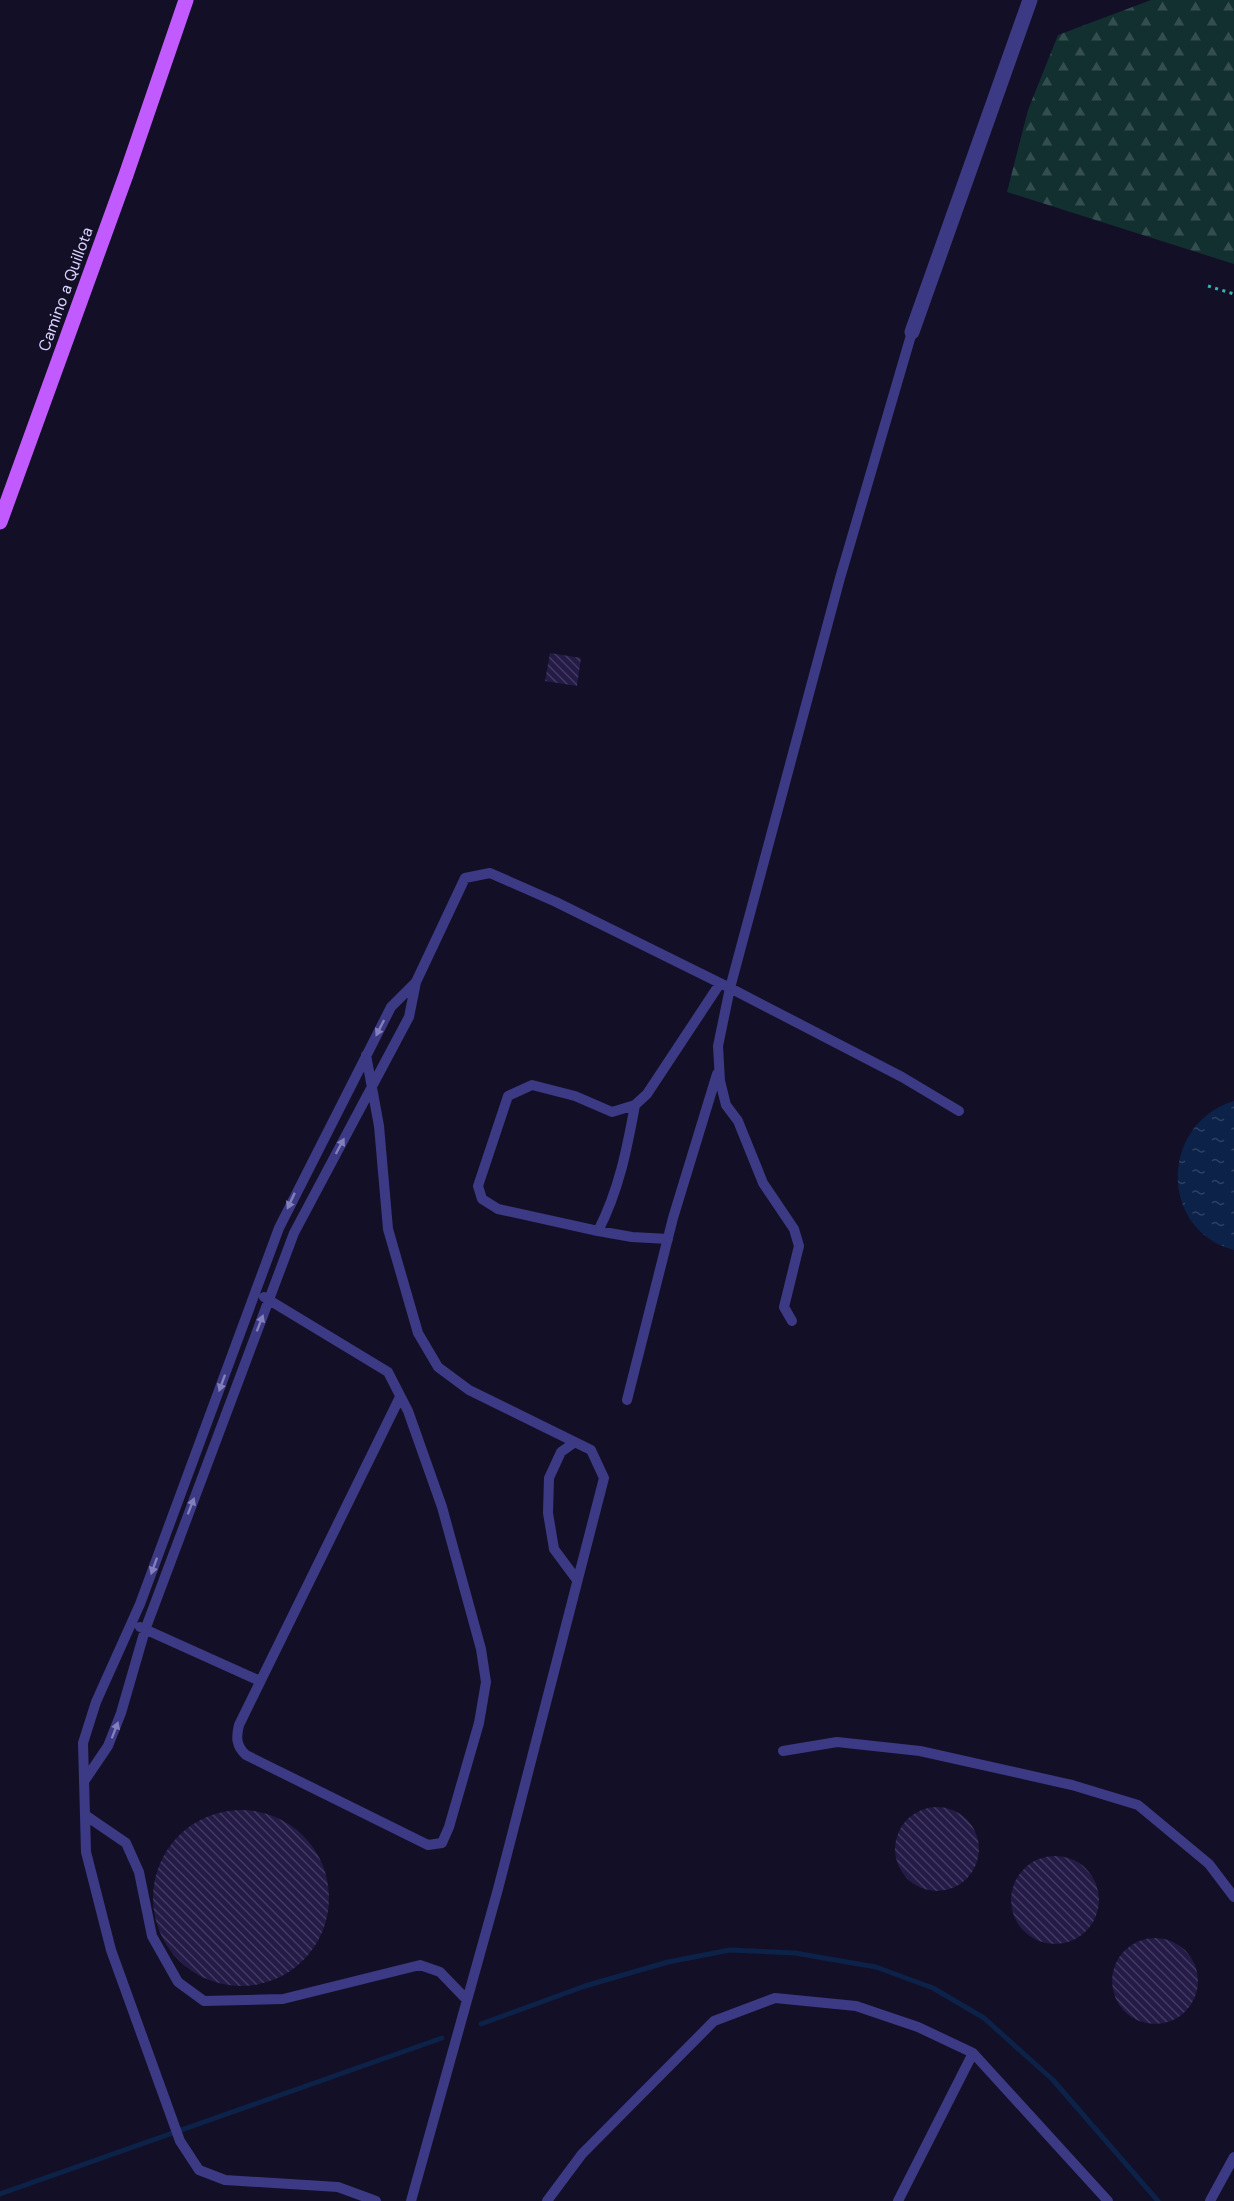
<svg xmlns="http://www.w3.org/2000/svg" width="1234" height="2201" font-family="'DM Sans',sans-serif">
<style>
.forest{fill:url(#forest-firs)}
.water{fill:url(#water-ripples)}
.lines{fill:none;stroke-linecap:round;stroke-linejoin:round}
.stream{stroke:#0c2248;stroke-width:5}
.building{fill:url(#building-back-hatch)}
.path{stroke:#2fb8b0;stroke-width:3;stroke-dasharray:3 4.5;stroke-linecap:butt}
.service{stroke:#3d3a85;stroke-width:10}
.minor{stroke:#3d3a85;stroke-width:15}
.primary{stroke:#c25bff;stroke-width:15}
.oneway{fill:#837fbc}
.labels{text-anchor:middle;stroke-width:4.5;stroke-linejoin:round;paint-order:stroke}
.street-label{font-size:16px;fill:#d9d4ff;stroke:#130f26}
</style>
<defs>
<pattern id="forest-firs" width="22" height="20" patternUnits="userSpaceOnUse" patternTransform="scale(1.5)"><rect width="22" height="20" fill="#12302f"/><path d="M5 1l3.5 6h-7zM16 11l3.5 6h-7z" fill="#344d4e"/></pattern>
<pattern id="water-ripples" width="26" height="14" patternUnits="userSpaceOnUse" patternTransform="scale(1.5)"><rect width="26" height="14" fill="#0c2248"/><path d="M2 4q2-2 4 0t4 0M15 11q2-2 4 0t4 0" fill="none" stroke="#2f4163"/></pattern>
<pattern id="building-back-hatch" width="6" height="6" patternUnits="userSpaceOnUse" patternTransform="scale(1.5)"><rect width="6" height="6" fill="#241b47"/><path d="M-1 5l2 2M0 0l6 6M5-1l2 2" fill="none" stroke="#433b63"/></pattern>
</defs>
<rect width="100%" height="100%" fill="#130f26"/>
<!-- forest -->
<path class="forest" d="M1151,0h83v264l-227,-72 21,-82 30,-75z"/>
<!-- water -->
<path class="water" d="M1234,1101v149c-76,-20 -74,-127 0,-149z"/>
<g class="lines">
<!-- stream -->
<path class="stream" d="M481,2024l104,-38 83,-24 62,-12 65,3 81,14 57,21 51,30 69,62 105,121
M0,2194l442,-156"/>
</g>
<!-- building -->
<path class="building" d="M550,653l31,5 -4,28 -32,-5z
M895 1849a42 42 0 1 1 84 0a42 42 0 1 1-84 0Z
M153 1898a88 88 0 1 1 176 0a88 88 0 1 1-176 0Z
M1011 1900a44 44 0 1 1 88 0a44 44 0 1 1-88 0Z
M1112 1981a43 43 0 1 1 86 0a43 43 0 1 1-86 0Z"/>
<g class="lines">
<!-- path -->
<path class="path" d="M1208,286l26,8"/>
<!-- service -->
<path class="service" d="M366,1055l13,71 9,103 30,104 20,34 31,23 122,60 13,28 -106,411 -87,312
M635,1105c-8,44 -16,85 -37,126l-100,-22 -16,-10 -4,-13 30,-90 24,-11 43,11 37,16 23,-7 12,-11 72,-109
M598,1231l34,6 36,2
M264,1297l124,75 20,39 34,96 39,142 5,33 -7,41 -30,104 -7,16 -14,2 -182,-90c-10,-9 -10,-18 -7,-30l161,-328
M792,1321l-8,-14 15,-61 -5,-17 -31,-46 -25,-62 -12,-16 -6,-24 -2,-35 12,-58 172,89 57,34
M627,1400l46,-182 44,-144
M575,1442l-14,10 -12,26 -1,35 6,36 23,31
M140,1627l120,54
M783,1751l54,-9 83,9 152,34 66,20 71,59 25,33
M85,1780l23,-34 13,-33 24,-83 149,-397 115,-216 7,-35 49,-104 25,-5 66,29 174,86 110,-410 72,-246
M85,1815l41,28 13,29 13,64 26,46 26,19 79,-2 137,-34 20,7 27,28
M376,2201l-38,-14 -113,-7 -26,-10 -19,-29 -69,-191 -25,-98 -3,-109 13,-41 44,-98 139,-376 112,-221 25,-25
M547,2201l35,-47 132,-133 61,-23 81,8 62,21 55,26 135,148
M898,2201l75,-148
M1210,2201l24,-44"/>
<!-- minor -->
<path class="minor" d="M912,332l118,-332"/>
<!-- primary -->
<path class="primary" d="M0,522l126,-347 60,-175"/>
</g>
<!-- one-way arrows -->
<defs><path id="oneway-solid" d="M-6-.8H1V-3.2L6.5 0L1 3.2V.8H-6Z" transform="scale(1.5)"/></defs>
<g class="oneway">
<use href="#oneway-solid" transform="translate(380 1028) rotate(117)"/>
<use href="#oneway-solid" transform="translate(340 1146) rotate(-62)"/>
<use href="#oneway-solid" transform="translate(291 1201) rotate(115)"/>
<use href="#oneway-solid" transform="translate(260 1323) rotate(-69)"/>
<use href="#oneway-solid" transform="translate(222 1383) rotate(110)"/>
<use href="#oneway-solid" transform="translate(191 1506) rotate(-69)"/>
<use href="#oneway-solid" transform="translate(154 1566) rotate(110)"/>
<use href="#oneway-solid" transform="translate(115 1730) rotate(-69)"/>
</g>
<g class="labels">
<!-- street labels -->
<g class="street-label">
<text transform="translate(65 289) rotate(-70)" y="6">Camino a Quillota</text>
</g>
</g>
</svg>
